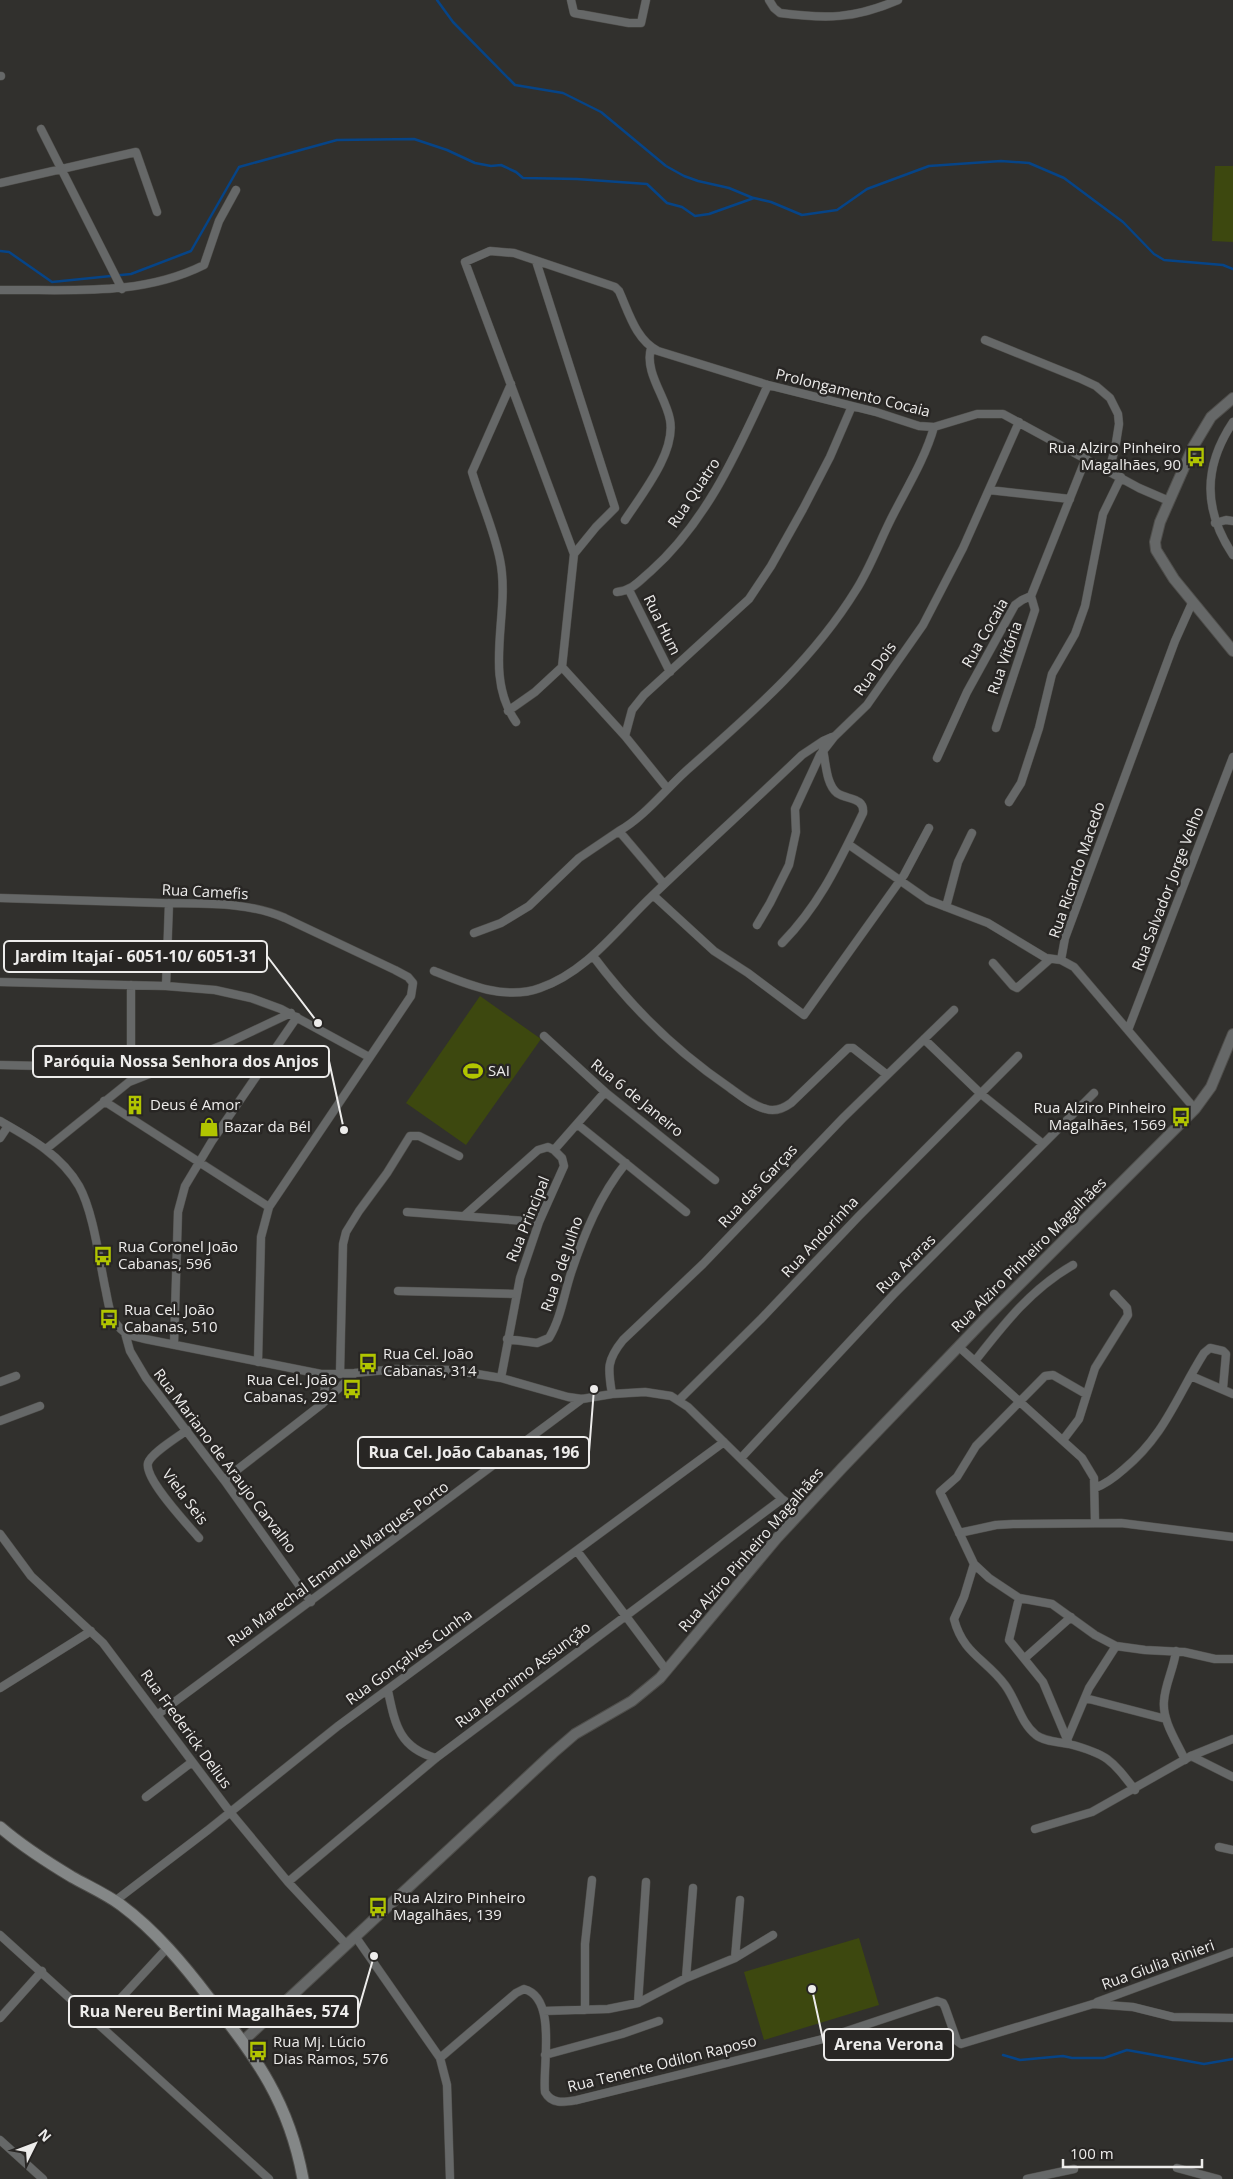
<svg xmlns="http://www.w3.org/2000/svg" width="1233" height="2179" font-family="'Open Sans',sans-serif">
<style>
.park{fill:#3d480f}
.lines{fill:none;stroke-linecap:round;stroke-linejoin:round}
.stream{stroke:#064487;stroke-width:2.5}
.minor-casing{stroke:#4f4e4b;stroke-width:9}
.tertiary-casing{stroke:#4f4e4b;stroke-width:12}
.secondary-casing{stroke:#4f4e4b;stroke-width:13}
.minor{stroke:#666868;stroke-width:8}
.tertiary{stroke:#666868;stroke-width:10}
.secondary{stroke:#848787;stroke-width:11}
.labels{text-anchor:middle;stroke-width:5;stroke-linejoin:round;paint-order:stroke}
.street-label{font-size:15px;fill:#edeceb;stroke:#282624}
.poi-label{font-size:15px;fill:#edeceb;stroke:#282624;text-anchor:start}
.leader{fill:none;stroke:#edeceb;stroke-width:2}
.callout-dot{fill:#edeceb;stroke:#282624;stroke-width:2}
.callout{fill:#282624;stroke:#edeceb;stroke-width:2}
.callout-label{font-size:16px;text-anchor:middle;font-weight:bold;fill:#edeceb}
</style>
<rect width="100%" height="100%" fill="#31302d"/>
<!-- park -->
<path class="park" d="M1215,166h18v76l-21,-1z
M480,996l61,43 -75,106 -60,-42z
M859,1938l20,67 -115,35 -20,-68z"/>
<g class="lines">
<!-- stream -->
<path class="stream" d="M437,0l16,22 62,63 48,8 38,19 65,54 18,10 14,5 31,7 24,10
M0,251l9,1 43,30 79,-8 60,-23 48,-84 98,-27 77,-1 33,11 28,13 16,3 10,-1 15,7 7,6 54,1 70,5 20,19 15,4 13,9 14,-2 45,-16 17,4 31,13 35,-5 30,-21 62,-23 72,-5 28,2 35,15 59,44 31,32 10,6 59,5 10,4
M1003,2055l17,5 43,-4 9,2h32l23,-8 77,14 29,-5"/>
<defs>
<path id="minor" d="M571,0l3,13 55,10h12l5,-23
M769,0l5,8 6,5c46,6 74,6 118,-13
M0,76h1
M41,129l81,160
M0,183l136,-31 21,60
M536,261l79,247 -19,19 -22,27
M0,290c69,-1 140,7 204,-25l15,-44 17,-31
M985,340l94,38 17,8 14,12 8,16 1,10 -4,25 -6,21
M511,384l-39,88c9,30 22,58 28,88 11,53 -18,114 16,162
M1233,422c-30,45 -30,88 0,133
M989,490l81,9
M625,520c17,-26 51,-68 45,-100 -4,-23 -26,-48 -19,-72
M1215,523l11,-3 7,1
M629,590l41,82
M617,592c16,-2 22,-11 34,-21 56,-50 86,-119 117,-186
M1192,603l-17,38 -110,297 -4,22 13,7 121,142
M562,667l63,69
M508,711l27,-19 27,-25 12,-113 -109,-292 25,-11 24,2 101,34 4,4c10,22 17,49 39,60l110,34 108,27 43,14 15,1 43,-13h26l136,74 30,13
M996,728l39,-118 -4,-14
M937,758l30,-66 48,-87 7,-5 9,-4 55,-138
M667,788l-42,-52 7,-26 12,-15 105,-96 22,-33 32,-57 27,-52 22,-51
M1009,802l12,-19 18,-55 13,-54 23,-40 10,-28 18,-92 18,-37
M848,844l80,56 60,23 58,35 15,2
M664,884l-45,-53c25,-14 45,-40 67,-60 63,-56 125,-108 170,-181 14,-22 23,-47 35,-71 15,-30 34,-60 43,-92
M653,895l61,56 34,22 56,42 100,-140 25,-47
M0,898c54,2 107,3 161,5 41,1 85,-2 124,15l110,52 13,7 5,6 -2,13 -142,211 -8,30 -3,125
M946,907l12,-45 14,-29
M757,925l13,-22 19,-38 7,-33 -1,-23 25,-54 14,-18 33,-32 56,-80 40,-77 56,-126
M474,933l27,-10 28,-17 50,-48 40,-27
M782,943c39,-40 57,-81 81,-130 2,-16 -16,-13 -26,-20 -11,-9 -11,-30 -14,-43
M593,956c38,51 84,96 137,132 11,8 23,18 36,21 9,3 18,-1 25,-6l57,-55h5l33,26
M993,963l20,23 4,2 33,-29
M434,971c32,13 71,30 106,17 47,-16 78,-60 113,-93 49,-47 100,-93 149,-140l21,-14 9,-4
M0,982l166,4 49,4 36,8 30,11 88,48
M166,986l3,-83
M1128,1030l105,-273
M544,1036l61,56 110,88
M924,1039l57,55 62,50
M0,1065l131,3 22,5
M131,1068v-83
M104,1101l165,106
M0,1121c30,17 61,34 79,65 14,25 20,72 26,101 3,13 4,29 13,39 7,9 17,11 27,13l176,35 34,-1 41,-4 57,1 48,8 67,19 14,2 30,-5 33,-2 26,4 17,11 94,92 19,13
M577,1124l109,88
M0,1138l8,-12
M46,1149l83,-67 94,-37 68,-32
M407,1212l132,10
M464,1216l74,-66 10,-3 6,3
M398,1291l118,3
M125,1333l5,18 16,27 78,102 87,122
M507,1339l30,4 12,-5c12,-20 15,-44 22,-65 13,-39 29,-78 55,-110
M174,1345l4,-133 7,-26 27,-45 85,-124
M959,1347l123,111 12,20 1,45
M975,1361c29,-37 56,-72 98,-96
M321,1374l4,14 -3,16
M340,1374l3,-130 3,-12 13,-21 28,-38 23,-37h9l40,20
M1191,1376l42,18
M501,1378l19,-100 19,-56 25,-56 -2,-8 -8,-8 51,-58
M0,1382l16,-6
M612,1394c-4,-25 -6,-33 11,-54l80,-76 140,-146 111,-108
M1086,1394l-33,-19 -8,1 -69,70 -19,31 -17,15 34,72 15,14 30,20 33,6 43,31 21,11 29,4 39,2 31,7h18
M679,1400l82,-81 98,-103 159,-160
M0,1421l40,-15
M187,1430c-9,7 -36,23 -39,33 -4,16 40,62 51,75
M1063,1440l16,-21 16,-51 33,-53 -1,-7 -13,-14
M741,1458l153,-164 200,-201
M224,1480l98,-76 33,-31
M1095,1488c11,-4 20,-11 29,-19 41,-34 53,-73 80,-116l6,-5 13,3 3,3 -3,34
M959,1533l37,-8 17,-1 108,-1 112,14
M0,1534l31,42 72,67 127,169 58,70 58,62
M577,1551l90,120
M974,1564l-10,33 -10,22c9,35 32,40 51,66 12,16 15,37 31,50 7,6 23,7 33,9
M1019,1598l-10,42 34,42 26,62c38,10 42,15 66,46
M1176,1651c-2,17 -11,33 -12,50 -2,20 13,41 21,59
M1025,1658l46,-41
M0,1688l91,-57
M388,1691c7,33 11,57 48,67
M1085,1698l81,21
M157,1715l425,-316
M1067,1740l22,-52 27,-42
M1191,1756l42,21
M146,1797l46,-35
M1035,1829l57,-17 99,-56 42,-17
M1219,1847l14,3
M288,1882l148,-124 346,-259
M115,1901l93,-71 130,-104 386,-284
M0,1935l269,244
M355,1936l85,122 7,27 3,94
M735,1958l5,-58
M686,1978l7,-90
M1097,2002l136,-50
M638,2003l8,-121
M585,2010v-66l7,-64
M543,2011l65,-2 30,-6 48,-25 49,-20 38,-23
M0,2018l42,-47
M98,2023l70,-76
M545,2055l77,-21 37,-13
M440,2058l76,-65 8,-4c34,9 18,78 21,103 7,13 20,10 32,8l246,-61 114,-38 6,2 2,4 12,34 4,3 132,-40 40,3 40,10 60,1
M0,2140l43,39
M1177,2168l41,11
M1027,2179l47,-10"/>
<path id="tertiary" d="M1233,398l-22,19 -18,30 -33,75 -5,20 1,8 18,29 59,72
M243,2041l310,-288 22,-19 57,-33 28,-23 117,-140 66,-71 144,-150 208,-208 16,-22 22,-53"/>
<path id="secondary" d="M0,1827c22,19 47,35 72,50 16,9 34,17 49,28 35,26 63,60 89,94 47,60 79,103 93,180"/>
</defs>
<!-- minor casing -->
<use href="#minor" class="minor-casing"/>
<!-- tertiary casing -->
<use href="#tertiary" class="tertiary-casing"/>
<!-- secondary casing -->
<use href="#secondary" class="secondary-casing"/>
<!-- minor -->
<use href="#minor" class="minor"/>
<!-- tertiary -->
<use href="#tertiary" class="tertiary"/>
<!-- secondary -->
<use href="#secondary" class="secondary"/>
</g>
<!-- icons -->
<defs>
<symbol id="bus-bare" viewBox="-9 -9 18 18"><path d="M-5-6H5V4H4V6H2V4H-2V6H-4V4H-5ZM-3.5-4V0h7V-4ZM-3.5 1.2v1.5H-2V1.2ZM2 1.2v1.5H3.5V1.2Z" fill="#b1c500" stroke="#282624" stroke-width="2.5" paint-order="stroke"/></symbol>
<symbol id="stadium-bare" viewBox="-9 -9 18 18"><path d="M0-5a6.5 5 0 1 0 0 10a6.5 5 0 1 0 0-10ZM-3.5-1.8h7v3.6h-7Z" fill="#b1c500" stroke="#282624" stroke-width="2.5" paint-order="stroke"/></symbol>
<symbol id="building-bare" viewBox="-9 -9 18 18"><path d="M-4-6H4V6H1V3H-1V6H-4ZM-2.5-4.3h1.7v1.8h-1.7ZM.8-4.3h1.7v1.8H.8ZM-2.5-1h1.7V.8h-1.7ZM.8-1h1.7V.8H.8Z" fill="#b1c500" stroke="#282624" stroke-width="2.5" paint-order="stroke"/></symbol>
<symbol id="shop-bare" viewBox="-9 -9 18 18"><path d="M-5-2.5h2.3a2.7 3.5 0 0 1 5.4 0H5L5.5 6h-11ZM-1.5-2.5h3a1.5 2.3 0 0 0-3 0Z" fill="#b1c500" stroke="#282624" stroke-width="2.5" paint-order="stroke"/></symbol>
</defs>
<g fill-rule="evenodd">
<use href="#bus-bare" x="1182" y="443" width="28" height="28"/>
<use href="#stadium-bare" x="459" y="1057" width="28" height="28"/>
<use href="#building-bare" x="121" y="1091" width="28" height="28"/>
<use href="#bus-bare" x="1167" y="1103" width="28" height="28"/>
<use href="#shop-bare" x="195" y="1113" width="28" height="28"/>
<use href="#bus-bare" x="89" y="1242" width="28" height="28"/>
<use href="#bus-bare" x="95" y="1305" width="28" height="28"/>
<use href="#bus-bare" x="354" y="1349" width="28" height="28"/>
<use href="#bus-bare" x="338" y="1375" width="28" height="28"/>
<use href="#bus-bare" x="364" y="1893" width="28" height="28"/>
<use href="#bus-bare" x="244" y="2037" width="28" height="28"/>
</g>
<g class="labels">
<!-- street labels -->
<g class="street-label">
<text transform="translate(853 393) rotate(14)" y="5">Prolongamento Cocaia</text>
<text transform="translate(694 493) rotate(-56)" y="5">Rua Quatro</text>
<text transform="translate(662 625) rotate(64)" y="5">Rua Hum</text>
<text transform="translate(985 633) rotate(-60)" y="5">Rua Cocaia</text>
<text transform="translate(1005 658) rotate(-71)" y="5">Rua Vitória</text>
<text transform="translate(875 669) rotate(-55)" y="5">Rua Dois</text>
<text transform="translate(1077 870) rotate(-71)" y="5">Rua Ricardo Macedo</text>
<text transform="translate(1168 889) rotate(-69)" y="5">Rua Salvador Jorge Velho</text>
<text transform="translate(205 892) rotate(3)" y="5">Rua Camefis</text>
<text transform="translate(637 1098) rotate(39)" y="5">Rua 6 de Janeiro</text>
<text transform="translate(758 1186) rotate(-47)" y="5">Rua das Garças</text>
<text transform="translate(528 1219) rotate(-68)" y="5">Rua Principal</text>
<text transform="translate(820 1237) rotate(-47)" y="5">Rua Andorinha</text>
<text transform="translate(1029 1255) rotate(-45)" y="5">Rua Alziro Pinheiro Magalhães</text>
<text transform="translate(562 1264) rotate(-71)" y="5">Rua 9 de Julho</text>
<text transform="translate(906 1264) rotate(-45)" y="5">Rua Araras</text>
<text transform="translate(225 1461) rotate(53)" y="5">Rua Mariano de Araujo Carvalho</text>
<text transform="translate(185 1497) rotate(53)" y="5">Viela Seis</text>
<text transform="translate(751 1550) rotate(-49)" y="5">Rua Alziro Pinheiro Magalhães</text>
<text transform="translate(338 1564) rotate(-36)" y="5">Rua Marechal Emanuel Marques Porto</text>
<text transform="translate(409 1657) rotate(-36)" y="5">Rua Gonçalves Cunha</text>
<text transform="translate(523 1675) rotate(-37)" y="5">Rua Jeronimo Assunção</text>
<text transform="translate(186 1729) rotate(54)" y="5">Rua Frederick Delius</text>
<text transform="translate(1158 1965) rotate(-20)" y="5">Rua Giulia Rinieri</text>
<text transform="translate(662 2064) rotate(-14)" y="5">Rua Tenente Odilon Raposo</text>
</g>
<!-- poi labels -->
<g class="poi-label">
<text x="1181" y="453" text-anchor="end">Rua Alziro Pinheiro<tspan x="1181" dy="17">Magalhães, 90</tspan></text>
<text x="488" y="1076">SAI</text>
<text x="150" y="1110">Deus é Amor</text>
<text x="1166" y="1113" text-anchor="end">Rua Alziro Pinheiro<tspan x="1166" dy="17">Magalhães, 1569</tspan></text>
<text x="224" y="1132">Bazar da Bél</text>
<text x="118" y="1252">Rua Coronel João<tspan x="118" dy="17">Cabanas, 596</tspan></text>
<text x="124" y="1315">Rua Cel. João<tspan x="124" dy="17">Cabanas, 510</tspan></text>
<text x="383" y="1359">Rua Cel. João<tspan x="383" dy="17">Cabanas, 314</tspan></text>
<text x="337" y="1385" text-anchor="end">Rua Cel. João<tspan x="337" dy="17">Cabanas, 292</tspan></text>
<text x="393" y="1903">Rua Alziro Pinheiro<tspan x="393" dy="17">Magalhães, 139</tspan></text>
<text x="273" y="2047">Rua Mj. Lúcio<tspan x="273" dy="17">Dias Ramos, 576</tspan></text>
</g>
</g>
<!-- callouts -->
<path class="leader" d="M318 1023L267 956M344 1130L329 1061M594 1389L589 1452M374 1956L358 2011M812 1989L824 2044"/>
<g class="callout-dot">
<circle cx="318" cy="1023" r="5"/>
<circle cx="344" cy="1130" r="5"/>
<circle cx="594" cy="1389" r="5"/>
<circle cx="374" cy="1956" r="5"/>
<circle cx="812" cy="1989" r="5"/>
</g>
<g class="callout">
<rect x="4" y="941" width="263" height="31" rx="5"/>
<rect x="33" y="1046" width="296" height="31" rx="5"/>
<rect x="358" y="1437" width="231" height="31" rx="5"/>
<rect x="69" y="1996" width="289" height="31" rx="5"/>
<rect x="824" y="2029" width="129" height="31" rx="5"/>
</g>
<g class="callout-label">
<text x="136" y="962">Jardim Itajaí - 6051-10/ 6051-31</text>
<text x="181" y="1067">Paróquia Nossa Senhora dos Anjos</text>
<text x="474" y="1458">Rua Cel. João Cabanas, 196</text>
<text x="214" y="2017">Rua Nereu Bertini Magalhães, 574</text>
<text x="889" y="2050">Arena Verona</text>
</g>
<!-- north arrow -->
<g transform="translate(35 2144) rotate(48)" stroke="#282624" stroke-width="4" paint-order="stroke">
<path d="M0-4L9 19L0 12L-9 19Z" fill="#edeceb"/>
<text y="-8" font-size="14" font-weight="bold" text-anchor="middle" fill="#edeceb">N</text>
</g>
<!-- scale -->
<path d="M1063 2159v8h139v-8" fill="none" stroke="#edeceb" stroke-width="2.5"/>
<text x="1070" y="2159" font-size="15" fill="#edeceb" stroke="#282624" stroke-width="4" paint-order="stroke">100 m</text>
</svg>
